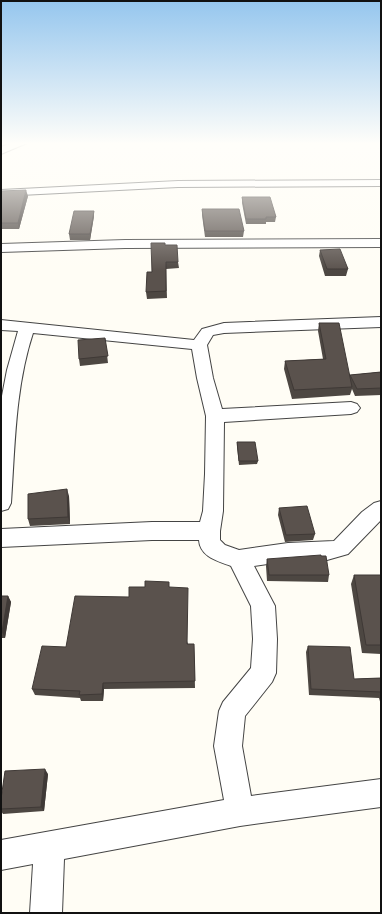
<svg xmlns="http://www.w3.org/2000/svg" width="382" height="914" font-family="Georgia,serif">
<style>
.lines{fill:none;stroke-linecap:round;stroke-linejoin:round}
.street-casing{stroke:#444;stroke-width:2}
.street{fill:#fff;fill-rule:evenodd}
.wall{fill:#4d4742}
.shaded-wall{fill:#3f3936}
.building{fill:#5a524d;stroke:#3f3936}
</style>
<rect width="100%" height="100%" fill="#fffdf5"/>
<g class="lines">
<defs>
<path id="street" d="M11,143h16l-26,11v-7z
M381,180v6l-203,1 -177,9v-6l177,-9z
M381,239v8l-256,1 -124,4v-8l124,-4z
M381,317v10l-157,6 -11,2 -6,10 6,33 9,31 129,-7 6,2 3,4 -3,4 -6,2 -127,8 -1,89 -3,20v9l5,5 14,5 49,-7 46,-2 28,-29 12,-9 7,-2v19l-33,34 -21,6 -39,1 -34,5 21,40 2,33 -1,34 -4,9 -27,34 -3,30 9,50 130,-17v28l-141,19 -176,33 -2,54h-32l3,-49 -32,6v-30l223,-40 -10,-54 5,-35 4,-9 28,-34 2,-29 -2,-33 -20,-40c-13,-5 -31,-9 -32,-26h-47l-151,7v-18l151,-7h48l3,-11 2,-37 1,-58 -9,-38 -5,-29 -159,-16c-18,55 -18,113 -22,170l-3,6 -7,2v-110l6,-31 11,-39 -17,-1v-10l193,20 8,-11 22,-6z"/>
</defs>
<!-- street casing -->
<use href="#street" class="street-casing"/>
<!-- street -->
<use href="#street" class="street"/>
</g>
<!-- wall -->
<path class="wall" d="M1,191l27,5 -9,33h-18z
M242,197l34,20 -1,5h-9v2h-20l-4,-21z
M202,209l42,22 -1,6h-38l-3,-22z
M94,211v5l-4,24h-20l-1,-6z
M165,245l13,17 1,6 -13,1 1,29 -20,1 -1,-7 6,-20z
M320,250l28,19 -2,7h-21l-6,-20z
M319,323l31,52 31,-3v23l-26,1 -3,-7 -2,6 -58,4 -8,-30 1,-8 38,-2 -5,-28z
M105,338l3,25 -28,3 -1,-7z
M237,442l21,19 -1,3 -18,1 -2,-19z
M69,496l1,28 -40,2 -2,-7z
M279,508l36,26 -2,6 -28,2 -7,-27z
M267,559l62,16 -1,7 -61,-1 -1,-15z
M354,575h27v79l-19,-1 -11,-69z
M169,582v5l19,57h6l1,44 -91,1 -1,12h-22l-1,-3 -45,-3 -3,-6 34,-42 79,-60z
M1,596h7l3,6 -6,36h-4z
M308,646l46,33 27,-1v27l-2,-7 -70,-3 -3,-43z
M48,774l-4,37 -41,3 -2,-3v-12z"/>
<!-- shaded-wall -->
<path class="shaded-wall" d="M26,190l2,6 -9,33 -1,-6z
M94,211v5l-4,24v-6z
M67,489l2,7 1,28 -2,-7z
M8,596l3,6 -6,36 -3,-6z
M103,683l1,6 -1,12 -1,-7z
M45,769l3,5 -4,37 -3,-4z"/>
<!-- building -->
<path class="building" d="M26,190l-8,33h-17v-32z
M242,197h28l6,20h-10v2h-20z
M202,209h37l5,22h-39z
M74,211h20l-4,23h-21z
M151,243h14v2h12l1,17h-12v29l-20,1 1,-20h5z
M340,249l8,20h-21l-7,-19z
M319,323h20l13,64 -58,3 -9,-29 41,-2z
M105,338l3,18 -29,3 -1,-19z
M381,372v16l-24,1 -7,-14z
M237,442h18l3,19h-19z
M67,489l1,28 -40,2v-25z
M307,506l8,28 -29,1 -7,-27z
M321,555v1h5l3,19h-60l-2,-16z
M354,575h27v70h-15z
M145,581l24,1v5l19,1 -1,56h7l1,37 -92,2 -1,11 -23,1 1,-4 -48,-2 10,-43 24,1 9,-51 54,1v-10h16z
M1,596h7l-6,36h-1z
M308,646l42,1 4,32 27,-1v14l-70,-3z
M45,769l-4,38 -40,2v-10l4,-28z"/>
<!-- sky -->
<linearGradient id="sky" x2="0" y2="1"><stop stop-color="#95c6ee"/><stop offset="0.53" stop-color="#fffefa"/><stop offset="1" stop-color="#fffefa" stop-opacity="0"/></linearGradient>
<rect width="382" height="271" fill="url(#sky)"/>
<!-- border -->
<rect width="382" height="914" fill="none" stroke="#111111" stroke-width="4"/>
</svg>
